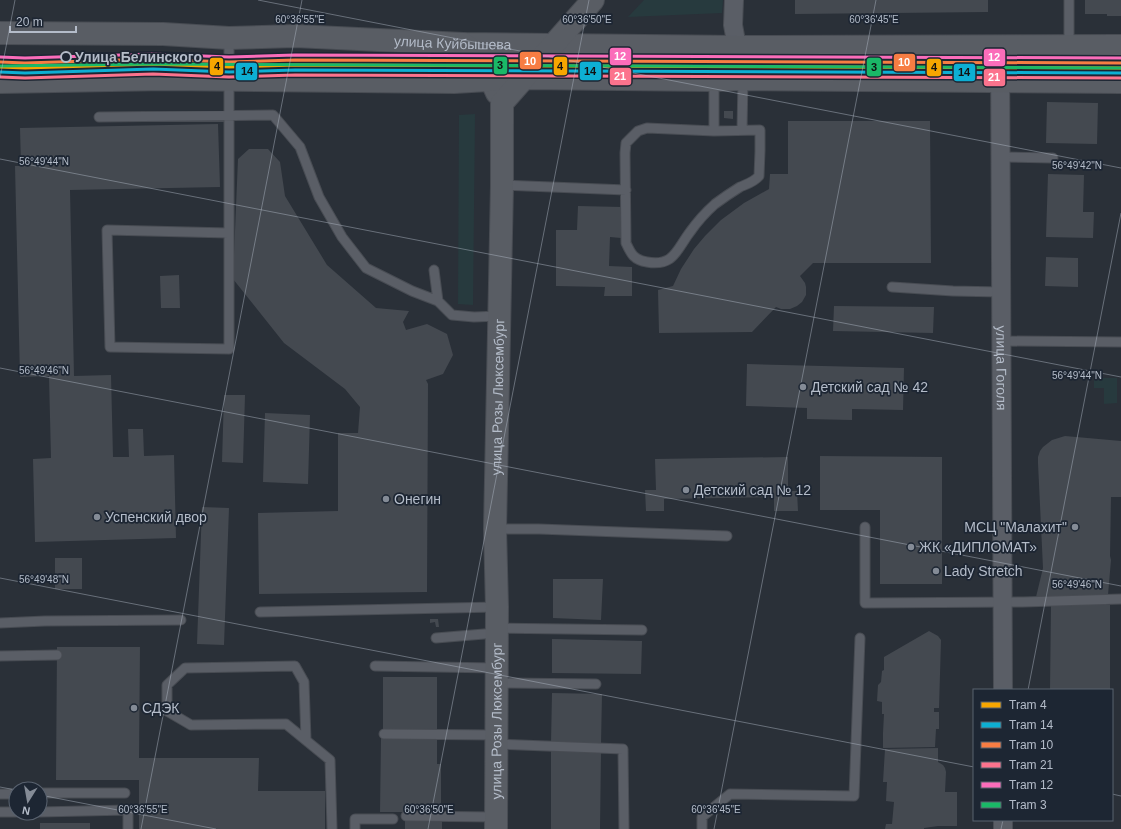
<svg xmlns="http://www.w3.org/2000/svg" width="1121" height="829" font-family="Helvetica,sans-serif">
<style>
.green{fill:#273a3e}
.building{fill:#444950}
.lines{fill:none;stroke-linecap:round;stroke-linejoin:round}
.lane-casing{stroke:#484c53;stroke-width:11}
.street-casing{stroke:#484c53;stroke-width:20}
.secondary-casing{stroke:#484c53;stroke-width:24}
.lane{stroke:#5a5e66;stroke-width:9}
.street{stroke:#5a5e66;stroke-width:18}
.secondary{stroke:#595d64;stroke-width:22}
.tram-1-casing{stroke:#1d2633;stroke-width:6}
.tram-2-casing{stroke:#1d2633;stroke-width:6}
.tram-3-casing{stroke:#1d2633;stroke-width:6}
.tram-4-casing{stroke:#1d2633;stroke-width:6}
.tram-5-casing{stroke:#1d2633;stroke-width:6}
.tram-6-casing{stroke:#1d2633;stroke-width:6}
.tram-1{stroke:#f7a600;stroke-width:3}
.tram-2{stroke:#0dafd3;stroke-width:3}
.tram-3{stroke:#f77d43;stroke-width:3}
.tram-4{stroke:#fc738d;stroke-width:3}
.tram-5{stroke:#fb6dba;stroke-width:3}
.tram-6{stroke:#1ab867;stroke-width:3}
.ticks{fill:none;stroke:#b4bcc9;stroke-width:1;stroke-opacity:0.45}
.stop-dot{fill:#1d2633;stroke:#b4bcc9;stroke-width:2}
.poi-dot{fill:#848b96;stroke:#1d2633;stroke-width:1.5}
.labels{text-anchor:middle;stroke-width:3.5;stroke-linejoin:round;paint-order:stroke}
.street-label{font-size:14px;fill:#b4bcc9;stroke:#1d2633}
.stop-label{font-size:14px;font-weight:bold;fill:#b4bcc9;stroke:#1d2633;text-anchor:start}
.poi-label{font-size:14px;fill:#b4bcc9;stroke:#1d2633;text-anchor:start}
.ticks-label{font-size:10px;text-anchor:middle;fill:#b4bcc9;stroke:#1d2633;stroke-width:3.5;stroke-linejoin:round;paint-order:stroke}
.line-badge{stroke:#1d2633;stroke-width:1.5}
.badge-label{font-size:11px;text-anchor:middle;font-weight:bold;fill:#fff}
.pale-badge-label{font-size:11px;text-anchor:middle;font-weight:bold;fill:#111}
</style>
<rect width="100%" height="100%" fill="#2a3038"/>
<!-- green -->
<path class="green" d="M644,0h79l-1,13 -94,4z
M475,114l-2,191 -15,-1 1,-189z
M1094,378h23v25l-13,1v-16h-10z"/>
<!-- building -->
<path class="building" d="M795,0h193v12l-193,2z
M1085,0h36v16h-14v-2h-22z
M1047,102l51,1 -1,41 -51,-1z
M724,111h9v8l-9,-1z
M788,121h142l1,142h-118l-13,13 5,7 1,4v8l-4,7 -5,4 -7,3h-9l-5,-2 -24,25 -93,1 -1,-43 15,-4 8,-17 13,-20 11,-13 16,-16 23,-17 25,-14 1,-15h18z
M218,124l2,63 -150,3 4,186 37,-1 2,82h16l-1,-28h15l1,27 30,-1 2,83 -141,4 -2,-83 18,-1 -2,-82 -29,1 -5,-211h6l-1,-38z
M249,149h19l12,13 5,34 42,69 49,43 33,3 -6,11 3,8 21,-6 20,10 6,21 -10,19 -17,6 2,4 -1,208 -168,2 -1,-81 80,-2v-78h20l2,-26 -15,-18 -61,-46 -51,-64 5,-120z
M1048,174l36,1 -1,37h11l-1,26 -47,-1z
M578,206l44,1 -1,31 -11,-1 -1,29 23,1v29h-28l1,-9 -49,-1v-56h21z
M1046,257l32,1v29l-33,-1z
M179,275l1,33h-19l-1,-32z
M834,306l100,1 -1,26 -100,-2z
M747,364l157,4 -1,42 -51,-1v11l-45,-1v-11l-61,-2z
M224,395h21l-2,68 -21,-1z
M265,413l45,2 -2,69 -45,-2z
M1065,436l56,5v56h-10l-1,59 1,4 -3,35 -72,2 7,-29 -5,-105v-6l2,-6 3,-4 9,-7z
M820,456l122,1v127h-62v-74h-60z
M788,457v34h9l1,20h-24v-14l-110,2v12h-18l-1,-21h11l-1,-31z
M202,507l27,1 -5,137 -27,-1z
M55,558h27v31h-27z
M553,579h50l-2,41 -48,-2z
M1051,605h59v85h-60z
M430,619h8l1,8h-3l-1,-5 -5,1z
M929,631l9,5 3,4 -2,68h-5v4h5v17h-3l-1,18 -52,1v-15l1,-19h-2v-12l-5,-1 1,-16 3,-3 1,-11 2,-1v-13z
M552,639l90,2 -1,33 -89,-1z
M57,647h83l-1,111h120l-1,33h67v38h-186v-49h-83z
M383,677h54v53h-54z
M552,693l50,1 -1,50 -50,-1z
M381,738h56v26h4v48h-61z
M938,748v14l5,3 2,3 1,4 -1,20h12v34h-19l-14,2v1h-39l1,-5h6l2,-22 -8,-1 1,-19h-4l2,-33z
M551,751l50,1 -1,77h-49z
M405,821h37v8h-37z
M40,823h50v6h-50z"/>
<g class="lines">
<defs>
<path id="lane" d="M1069,46v-46
M99,117l174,-2 27,32 19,50 23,40 24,31 46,23 26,10 14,14 22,2 25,-1
M647,128l67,3 46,-1v21l-1,25c-5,6 -12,8 -19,11 -8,5 -17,11 -25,17 -9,8 -18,18 -25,28 -13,17 -16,35 -43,30 -13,-2 -16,-8 -21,-19l-1,-90 1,-10 12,-12z
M742,130l1,-51
M714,131v-51
M1000,157l53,1
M502,185l124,5
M229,233l-122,-3 3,117 119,2v-311
M434,270l4,31
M892,287l61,4 48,1
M1002,341l119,1
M865,527v76l158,-1 98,-3
M495,529h44l188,7
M260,612l237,-5
M0,623l45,-2 136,-1
M497,628l145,2
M436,638l60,-5
M0,656l57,-1
M375,666l121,2
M496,683l100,1
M384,734l112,1
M306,740l-2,-58 -9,-16 -110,2 -18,17v26l24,14 95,-1 44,36 2,69
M496,744l127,5 1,80
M40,793h85
M0,794h16
M0,812h16
M40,812l88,-2v19
M406,816l90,1
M355,829v-10h38
M702,829v-12l28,-23 124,2 6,-158"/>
<g id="street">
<path d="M734,0l-1,25 4,22"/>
<path id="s1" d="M1000,45l3,645"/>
<path d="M1003,820v9"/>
</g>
<g id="secondary">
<path id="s2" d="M0,33l163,1 66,4 66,-2 168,8 274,3 384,-1"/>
<path d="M463,44l17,11 17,38"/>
<path d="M0,82l166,-3 288,3 70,-4 190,2 29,-1 378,3"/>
<path id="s3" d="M496,829l1,-222 -2,-78 7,-344v-82l91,-103"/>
</g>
</defs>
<!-- lane casing -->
<use href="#lane" class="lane-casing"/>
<!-- street casing -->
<use href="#street" class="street-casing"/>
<!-- secondary casing -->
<use href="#secondary" class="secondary-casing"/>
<!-- lane -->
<use href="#lane" class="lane"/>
<!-- street -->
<use href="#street" class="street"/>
<!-- secondary -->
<use href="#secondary" class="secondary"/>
<defs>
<path id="tram-1" d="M0,67l25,1 128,-4 76,3 66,-2 826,3"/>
<path id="tram-2" d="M0,72l25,1 128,-4 76,3 66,-2 826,3"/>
<path id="tram-3" d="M0,62l25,1 128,-4 76,3 66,-2 826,3"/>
<path id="tram-4" d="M0,77l25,1 128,-4 76,3 66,-2 826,3"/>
<path id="tram-5" d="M0,57l25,1 128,-4 76,3 66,-2 826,3"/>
<path id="tram-6" d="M0,66l152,-2 969,4"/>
</defs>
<!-- tram-1 casing -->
<use href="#tram-1" class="tram-1-casing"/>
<!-- tram-2 casing -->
<use href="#tram-2" class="tram-2-casing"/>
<!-- tram-3 casing -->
<use href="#tram-3" class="tram-3-casing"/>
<!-- tram-4 casing -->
<use href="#tram-4" class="tram-4-casing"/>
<!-- tram-5 casing -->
<use href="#tram-5" class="tram-5-casing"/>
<!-- tram-6 casing -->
<use href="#tram-6" class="tram-6-casing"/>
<!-- tram-1 -->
<use href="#tram-1" class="tram-1"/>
<!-- tram-2 -->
<use href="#tram-2" class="tram-2"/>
<!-- tram-3 -->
<use href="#tram-3" class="tram-3"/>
<!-- tram-4 -->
<use href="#tram-4" class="tram-4"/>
<!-- tram-5 -->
<use href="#tram-5" class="tram-5"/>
<!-- tram-6 -->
<use href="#tram-6" class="tram-6"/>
</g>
<!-- ticks -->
<path class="ticks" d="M258,0l863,168M0,78l15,-78M0,159l1121,218M0,368l1121,218M0,578l974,189M1028,690l93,-477M0,787l16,3M1112,794l9,2M40,795l176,34M141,829l161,-829M428,829l161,-829M714,829l162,-829M1001,829l2,-9"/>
<!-- markers -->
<circle class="stop-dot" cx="66" cy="57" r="5"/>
<g class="poi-dot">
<circle cx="803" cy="387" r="4"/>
<circle cx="686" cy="490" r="4"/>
<circle cx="386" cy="499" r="4"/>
<circle cx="97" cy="517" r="4"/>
<circle cx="1075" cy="527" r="4"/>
<circle cx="911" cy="547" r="4"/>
<circle cx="936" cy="571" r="4"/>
<circle cx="134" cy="708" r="4"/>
</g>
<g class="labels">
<!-- street labels -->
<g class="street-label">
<text dy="5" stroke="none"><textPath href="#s2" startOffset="453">улица Куйбышева</textPath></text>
<text dy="5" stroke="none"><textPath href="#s1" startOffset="323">улица Гоголя</textPath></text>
<text dy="5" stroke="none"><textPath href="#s3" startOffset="432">улица Розы Люксембург</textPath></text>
<text dy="5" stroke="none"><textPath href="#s3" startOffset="108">улица Розы Люксембург</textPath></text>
</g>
<!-- stop labels -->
<g class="stop-label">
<text x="75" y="62">Улица Белинского</text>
</g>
<!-- poi labels -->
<g class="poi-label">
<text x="811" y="392">Детский сад № 42</text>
<text x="694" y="495">Детский сад № 12</text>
<text x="394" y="504">Онегин</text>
<text x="105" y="522">Успенский двор</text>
<text x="1067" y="532" text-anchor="end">МСЦ "Малахит"</text>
<text x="919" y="552">ЖК «ДИПЛОМАТ»</text>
<text x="944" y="576">Lady Stretch</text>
<text x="142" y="713">СДЭК</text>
</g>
</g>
<g class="ticks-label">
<text x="300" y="23">60°36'55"E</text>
<text x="587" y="23">60°36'50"E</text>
<text x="874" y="23">60°36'45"E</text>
<text x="44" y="165">56°49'44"N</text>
<text x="1077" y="169">56°49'42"N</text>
<text x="44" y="374">56°49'46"N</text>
<text x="1077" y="379">56°49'44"N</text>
<text x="44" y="583">56°49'48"N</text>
<text x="1077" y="588">56°49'46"N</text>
<text x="143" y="813">60°36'55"E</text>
<text x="429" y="813">60°36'50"E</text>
<text x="716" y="813">60°36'45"E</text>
</g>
<g class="line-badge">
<rect x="609" y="47" width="23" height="19" rx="4" fill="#fb6dba"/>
<rect x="983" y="48" width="23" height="19" rx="4" fill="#fb6dba"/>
<rect x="519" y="51" width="23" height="19" rx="4" fill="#f77d43"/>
<rect x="893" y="53" width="23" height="19" rx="4" fill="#f77d43"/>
<rect x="493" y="56" width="15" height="19" rx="4" fill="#1ab867"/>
<rect x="553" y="56" width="15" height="20" rx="4" fill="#f7a600"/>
<rect x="209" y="57" width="15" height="19" rx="4" fill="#f7a600"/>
<rect x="866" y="57" width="16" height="20" rx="4" fill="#1ab867"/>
<rect x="926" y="58" width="16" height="19" rx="4" fill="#f7a600"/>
<rect x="579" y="61" width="23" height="20" rx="4" fill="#0dafd3"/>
<rect x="235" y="62" width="23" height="19" rx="4" fill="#0dafd3"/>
<rect x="953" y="63" width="23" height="19" rx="4" fill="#0dafd3"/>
<rect x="609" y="67" width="23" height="19" rx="4" fill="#fc738d"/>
<rect x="983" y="68" width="23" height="19" rx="4" fill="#fc738d"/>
</g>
<g class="badge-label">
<text x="620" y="60">12</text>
<text x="994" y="61">12</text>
<text x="530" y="65">10</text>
<text x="904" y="66">10</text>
<text x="620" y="80">21</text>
<text x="994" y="81">21</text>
</g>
<g class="pale-badge-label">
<text x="500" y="69">3</text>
<text x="560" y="70">4</text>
<text x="217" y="70">4</text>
<text x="874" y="71">3</text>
<text x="934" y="71">4</text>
<text x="590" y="75">14</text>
<text x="247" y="75">14</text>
<text x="964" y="76">14</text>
</g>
<!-- legend -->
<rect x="973" y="689" width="140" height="132" fill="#1d2633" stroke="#59626f"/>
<rect x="981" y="702" width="20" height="6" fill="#f7a600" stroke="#59626f"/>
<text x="1009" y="709" font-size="12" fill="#b4bcc9">Tram 4</text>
<rect x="981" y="722" width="20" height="6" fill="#0dafd3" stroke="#59626f"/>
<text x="1009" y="729" font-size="12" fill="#b4bcc9">Tram 14</text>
<rect x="981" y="742" width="20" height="6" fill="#f77d43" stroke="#59626f"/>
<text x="1009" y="749" font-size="12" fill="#b4bcc9">Tram 10</text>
<rect x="981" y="762" width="20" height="6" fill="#fc738d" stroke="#59626f"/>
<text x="1009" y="769" font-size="12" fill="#b4bcc9">Tram 21</text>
<rect x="981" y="782" width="20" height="6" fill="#fb6dba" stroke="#59626f"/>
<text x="1009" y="789" font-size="12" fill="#b4bcc9">Tram 12</text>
<rect x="981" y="802" width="20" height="6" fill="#1ab867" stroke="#59626f"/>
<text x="1009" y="809" font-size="12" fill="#b4bcc9">Tram 3</text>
<!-- north arrow -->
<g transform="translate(28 801) rotate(191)"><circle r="19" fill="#1d2633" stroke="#59626f"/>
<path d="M0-3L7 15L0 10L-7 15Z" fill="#848b96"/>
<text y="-6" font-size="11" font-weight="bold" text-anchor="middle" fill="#b4bcc9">N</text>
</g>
<!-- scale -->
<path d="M10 26v6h66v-6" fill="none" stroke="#b4bcc9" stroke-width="2"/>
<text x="16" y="26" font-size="12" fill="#b4bcc9" stroke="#1d2633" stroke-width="3" paint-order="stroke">20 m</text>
</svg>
